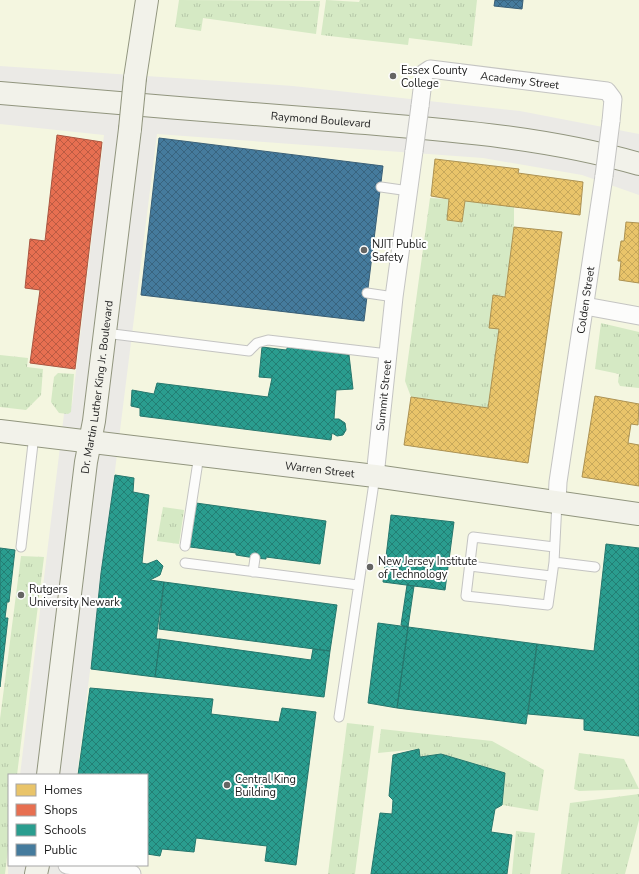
<svg xmlns="http://www.w3.org/2000/svg" width="639" height="874" font-family="'Nunito Sans',sans-serif">
<style>
.education{fill:#f4f6e0}
.grass{fill:url(#grass-tufts)}
.homes{fill:url(#homes-cross-hatch);stroke:#ac9253}
.shops{fill:url(#shops-cross-hatch);stroke:#aa5641}
.schools{fill:url(#schools-cross-hatch);stroke:#26776d}
.public{fill:url(#public-cross-hatch);stroke:#395f77}
.lines{fill:none;stroke-linecap:round;stroke-linejoin:round}
.lane-casing{stroke:#c4c4c2;stroke-width:11}
.street-casing{stroke:#c4c4c2;stroke-width:19}
.secondary-casing{stroke:#91957e;stroke-width:24}
.lane{stroke:#fcfcfb;stroke-width:9}
.street{stroke:#fcfcfb;stroke-width:17}
.secondary{stroke:#f2f2ea;stroke-width:22}
.street-bridge-casing{stroke:#c4c4c2;stroke-width:19;stroke-linecap:butt}
.secondary-bridge-casing{stroke:#91957e;stroke-width:24;stroke-linecap:butt}
.street-bridge{stroke:#fcfcfb;stroke-width:17}
.secondary-bridge{stroke:#f2f2ea;stroke-width:22}
.poi-dot{fill:#656563;stroke:#fff;stroke-width:1.5}
.labels{text-anchor:middle;stroke-width:4;stroke-linejoin:round;paint-order:stroke}
.poi-label{font-size:11px;fill:#1d1d1d;stroke:#fff;text-anchor:start}
.street-label{font-size:11px;fill:#1d1d1d;stroke:#fff}
</style>
<defs>
<pattern id="grass-tufts" width="24" height="20" patternUnits="userSpaceOnUse"><rect width="24" height="20" fill="#d5e9c4"/><path d="M3 7l-1-3M5 7V3M7 7l1-3M15 17l-1-3M17 17v-4M19 17l1-3" fill="none" stroke="#b6c7a8"/></pattern>
<pattern id="homes-cross-hatch" width="8" height="8" patternUnits="userSpaceOnUse"><rect width="8" height="8" fill="#e9c46a"/><path d="M0 0l8 8M0 8l8-8" fill="none" stroke="#c7a85b"/></pattern>
<pattern id="shops-cross-hatch" width="8" height="8" patternUnits="userSpaceOnUse"><rect width="8" height="8" fill="#e76f51"/><path d="M0 0l8 8M0 8l8-8" fill="none" stroke="#bb5b43"/></pattern>
<pattern id="schools-cross-hatch" width="8" height="8" patternUnits="userSpaceOnUse"><rect width="8" height="8" fill="#2a9d8f"/><path d="M0 0l8 8M0 8l8-8" fill="none" stroke="#237f74"/></pattern>
<pattern id="public-cross-hatch" width="8" height="8" patternUnits="userSpaceOnUse"><rect width="8" height="8" fill="#457b9d"/><path d="M0 0l8 8M0 8l8-8" fill="none" stroke="#39647f"/></pattern>
</defs>
<rect width="100%" height="100%" fill="#ebeae6"/>
<!-- education -->
<path class="education" d="M0,0h639v134l-119,-23 -227,-25 -293,-20z
M0,124l104,11 -32,270 -8,9 -44,361h-11l-1,99h-8z
M157,134l326,24 99,17 57,20v679h-574l1,-9h81v-90h-70z"/>
<!-- grass -->
<path class="grass" d="M179,0l141,1 -4,33 -113,-16 -2,13 -26,-4z
M326,0l33,2 1,-2h117l-5,46 -63,-8 -1,7 -87,-10z
M430,198l19,1 13,23 3,-21 49,5v21l-9,70 -12,-1 -4,31 10,2 -11,79 -77,-11 -6,-16z
M601,323l38,9v56l-19,-2 -2,-4 1,-8 -24,-5z
M0,355l28,3 -1,9 16,2 -2,26 -15,15 -26,-3z
M58,373l16,1 -3,38 -3,2 -9,-1 -8,-11 3,-25z
M163,507l21,3 -5,34 -22,-3z
M21,556l23,1 -27,218h-8v66l-4,33h-5v-155z
M347,723l27,3 -19,148h-27z
M381,729l111,12 52,29 -6,41 -36,-6 3,-32 -64,-19 -21,3 -1,-8 -41,4z
M579,753l45,6 15,30 -60,2 -5,-2z
M639,794v26l-14,54h-64l9,-71z
M516,831l19,2 -5,41h-18z"/>
<!-- homes -->
<path class="homes" d="M435,159l84,10 -1,4 65,9 -3,33 -115,-14 -3,21 -15,-2 2,-21 -18,-3z
M626,222l13,1v60l-20,-3 2,-19h-3l3,-20h3z
M514,227l48,5 -34,231 -124,-18 7,-48 77,11 11,-79 -10,-1 4,-33 12,2z
M595,396l44,8 -1,21 -7,-1 -3,19 11,2v41l-57,-9z"/>
<!-- shops -->
<path class="shops" d="M57,135l45,7 -27,227 -45,-6 10,-73 -15,-2 5,-49 15,2z"/>
<!-- schools -->
<path class="schools" d="M262,347l24,3 2,-3 61,8 4,34 -17,1 -2,29h5l6,4 1,7 -3,5 -6,1 -5,-3 -1,7 -191,-24v-8l-9,-2 1,-16 22,4 3,-11 111,14 4,-19 -13,-1z
M115,475l19,3 -1,14 16,3 -7,68 5,1 10,-4 6,6 -3,9 -10,5 14,2 -8,57h4l-5,38 -64,-8 10,-96z
M196,503l130,18 -6,43 -54,-7v2l-11,-1 -19,-3v-2l-46,-6z
M391,515l63,7 -9,68 -62,-8z
M606,544l33,4v188l-55,-6v-11l-56,-5 9,-70 57,7z
M0,548l15,2 -6,52h-2l-2,16h3l-8,69z
M164,582l173,23 -7,46 -171,-22z
M407,585l7,1 -6,41 -7,-2z
M378,623l30,4 -11,81 -29,-5z
M408,627l129,17 -11,80 -129,-16z
M160,639l151,21 2,-11 17,2 -6,46 -169,-20z
M90,688l123,11 -2,15 68,8 3,-14 34,4 -20,153 -31,-4 2,-15 -71,-8 -2,14 -32,-3 -2,7 -13,-2v-79h-69z
M419,749l1,8 21,-3 64,19 -3,32 -7,4 -4,23 21,3 -5,39h-136l9,-61 12,1 1,-14 -4,-4 4,-41z"/>
<!-- public -->
<path class="public" d="M495,0h28l-1,9 -28,-3z
M159,138l224,28 -19,155 -223,-26z"/>
<g class="lines">
<defs>
<path id="lane" d="M381,187l28,4
M367,293l27,4
M105,333l144,18 8,-8 11,-3 120,14
M185,546l14,-91
M21,547l13,-112
M554,547l-81,-10 -7,59 82,9 6,-43 3,-60
M554,562l41,5
M185,563l173,22
M470,566l81,10
M253,572l2,-14
M339,717l36,-241"/>
<g id="street">
<path id="s1" d="M420,106l4,-33 6,-4 177,22 6,8 -2,22"/>
<path d="M585,306l54,10"/>
<path id="s2" d="M375,476l19,-179 20,-146"/>
<path id="s3" d="M557,502l1,-20 46,-306"/>
<path d="M67,865l65,9"/>
</g>
<g id="secondary">
<path d="M135,78l12,-78"/>
<path id="s4" d="M0,93c110,9 219,19 329,27 104,9 210,15 310,44"/>
<path id="s5" d="M0,431l375,45 264,38"/>
<path id="s6" d="M48,775l38,-313 8,-41 36,-292"/>
<path d="M36,874l2,-9"/>
</g>
</defs>
<!-- lane casing -->
<use href="#lane" class="lane-casing"/>
<!-- street casing -->
<use href="#street" class="street-casing"/>
<!-- secondary casing -->
<use href="#secondary" class="secondary-casing"/>
<!-- lane -->
<use href="#lane" class="lane"/>
<!-- street -->
<use href="#street" class="street"/>
<!-- secondary -->
<use href="#secondary" class="secondary"/>
<defs>
<path id="street-bridge" d="M414,151l6,-45
M604,176l7,-55"/>
<path id="secondary-bridge" d="M130,129l5,-51"/>
</defs>
<!-- street-bridge casing -->
<use href="#street-bridge" class="street-bridge-casing"/>
<!-- secondary-bridge casing -->
<use href="#secondary-bridge" class="secondary-bridge-casing"/>
<!-- street-bridge -->
<use href="#street-bridge" class="street-bridge"/>
<!-- secondary-bridge -->
<use href="#secondary-bridge" class="secondary-bridge"/>
</g>
<!-- markers -->
<g class="poi-dot">
<circle cx="393" cy="76" r="4"/>
<circle cx="364" cy="250" r="4"/>
<circle cx="370" cy="567" r="4"/>
<circle cx="21" cy="595" r="4"/>
<circle cx="227" cy="785" r="4"/>
</g>
<g class="labels">
<!-- poi labels -->
<g class="poi-label">
<text x="401" y="74">Essex County<tspan x="401" dy="13">College</tspan></text>
<text x="372" y="248">NJIT Public<tspan x="372" dy="13">Safety</tspan></text>
<text x="378" y="565">New Jersey Institute<tspan x="378" dy="13">of Technology</tspan></text>
<text x="29" y="593">Rutgers<tspan x="29" dy="13">University Newark</tspan></text>
<text x="235" y="783">Central King<tspan x="235" dy="13">Building</tspan></text>
</g>
<!-- street labels -->
<g class="street-label">
<text dy="4" stroke="none"><textPath href="#s1" startOffset="131">Academy Street</textPath></text>
<text dy="4" stroke="none"><textPath href="#s4" startOffset="322">Raymond Boulevard</textPath></text>
<text dy="4" stroke="none"><textPath href="#s3" startOffset="204">Colden Street</textPath></text>
<text dy="4" stroke="none"><textPath href="#s6" startOffset="391">Dr. Martin Luther King Jr. Boulevard</textPath></text>
<text dy="4" stroke="none"><textPath href="#s2" startOffset="81">Summit Street</textPath></text>
<text dy="4" stroke="none"><textPath href="#s5" startOffset="322">Warren Street</textPath></text>
</g>
</g>
<!-- legend -->
<rect x="8" y="774" width="140" height="92" fill="#ffffff" stroke="#a5a5a5"/>
<rect x="16" y="784" width="20" height="12" fill="#e9c46a" stroke="#a5a5a5"/>
<text x="44" y="794" font-size="12" fill="#1d1d1d">Homes</text>
<rect x="16" y="804" width="20" height="12" fill="#e76f51" stroke="#a5a5a5"/>
<text x="44" y="814" font-size="12" fill="#1d1d1d">Shops</text>
<rect x="16" y="824" width="20" height="12" fill="#2a9d8f" stroke="#a5a5a5"/>
<text x="44" y="834" font-size="12" fill="#1d1d1d">Schools</text>
<rect x="16" y="844" width="20" height="12" fill="#457b9d" stroke="#a5a5a5"/>
<text x="44" y="854" font-size="12" fill="#1d1d1d">Public</text>
</svg>
